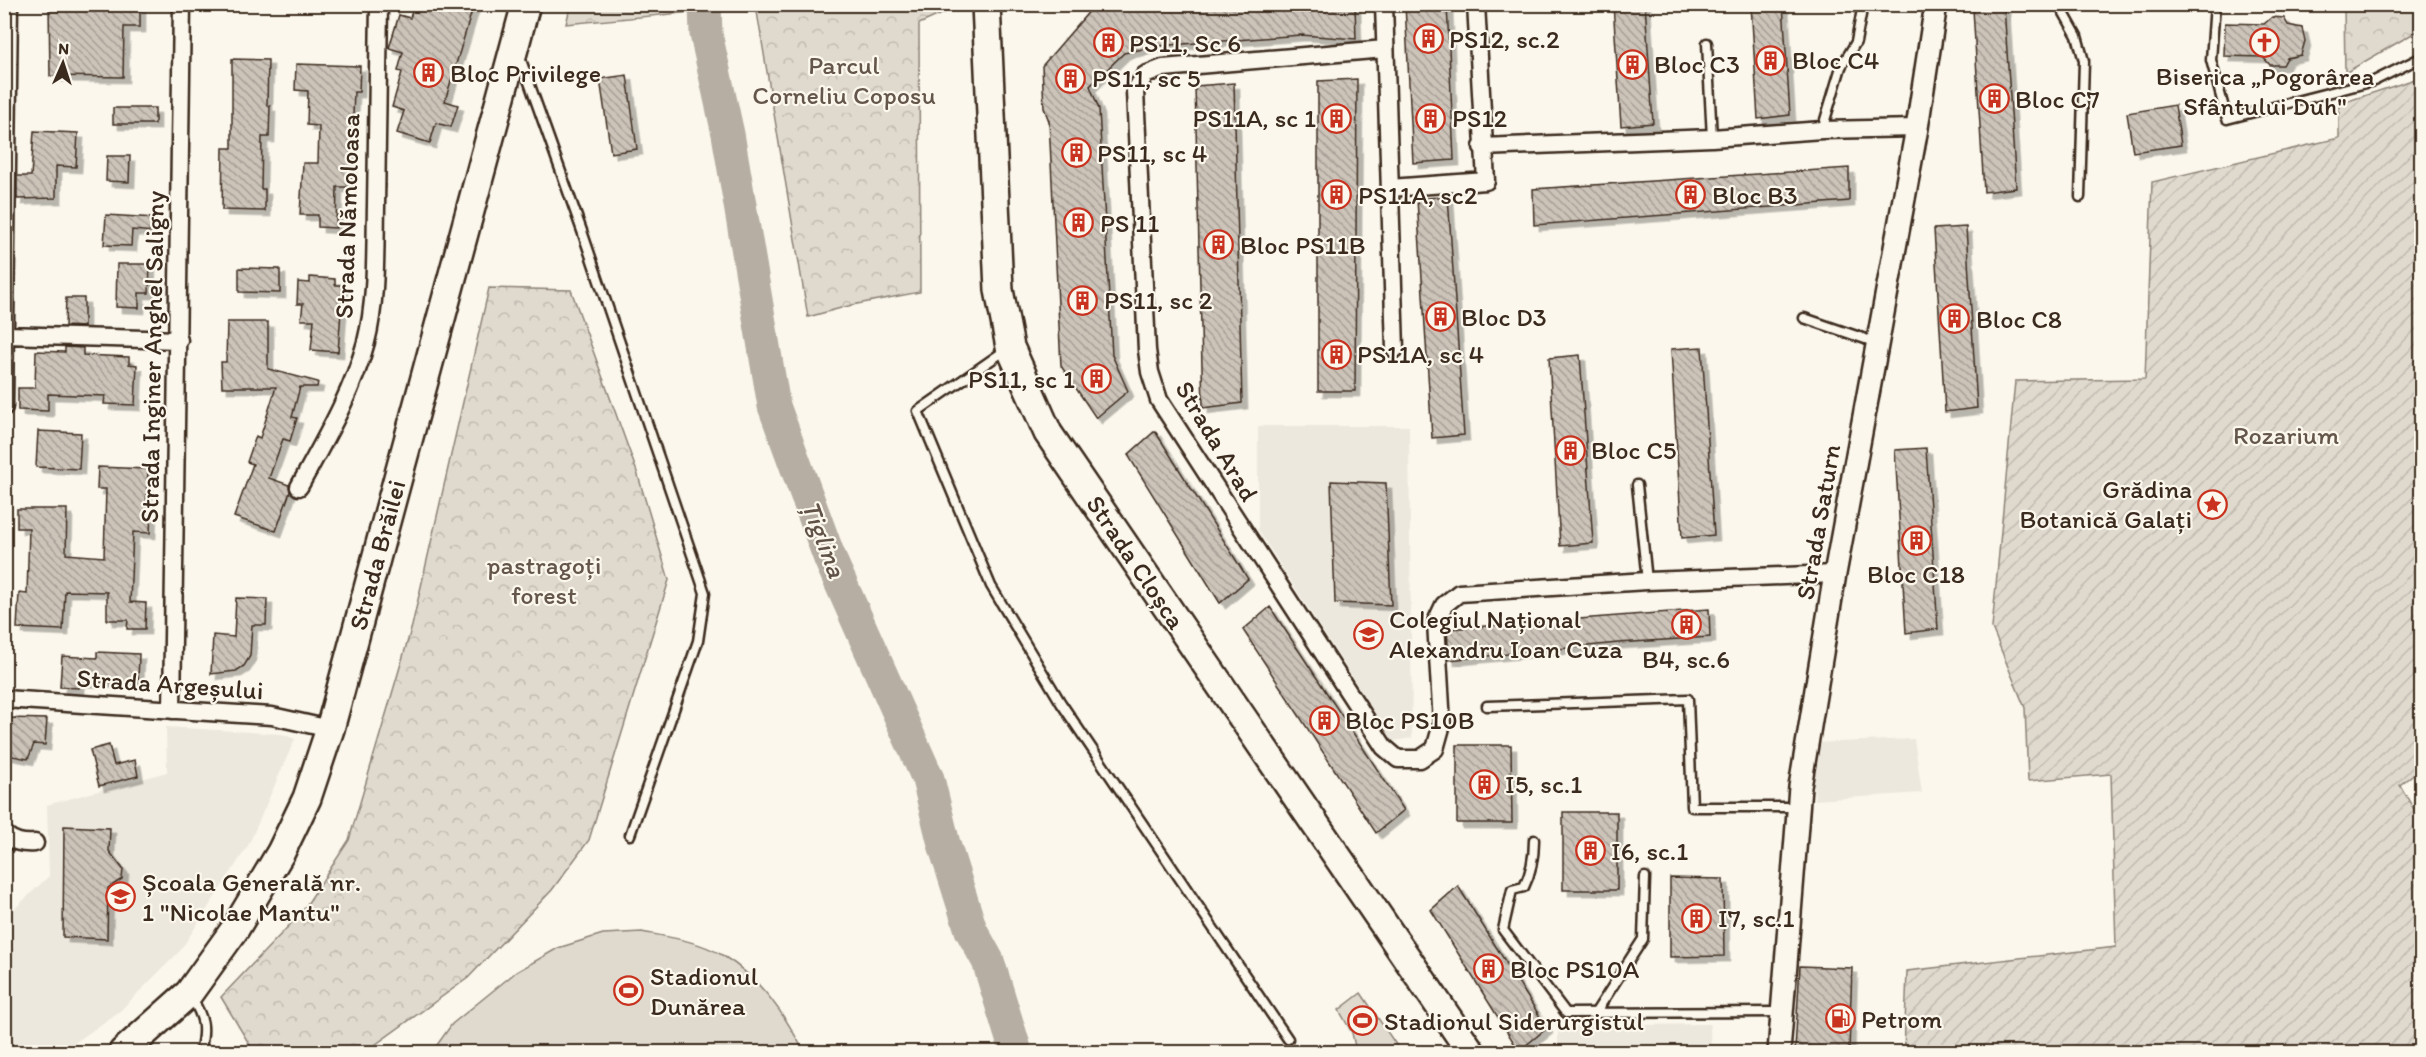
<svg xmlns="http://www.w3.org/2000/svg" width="2426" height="1057" font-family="Itim,sans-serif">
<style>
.built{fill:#ede8dd}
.park{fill:url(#park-crowns);stroke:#8d8276;stroke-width:1.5}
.garden{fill:url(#garden-furrows);stroke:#8d8276;stroke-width:1.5}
.pitch{fill:#dfd9ce;stroke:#8d8276;stroke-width:1.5}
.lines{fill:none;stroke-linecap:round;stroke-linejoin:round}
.river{stroke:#b6aea2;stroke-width:33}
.building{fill:url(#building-back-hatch);stroke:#3b2a1e;stroke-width:1.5;filter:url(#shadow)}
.service-casing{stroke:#3b2a1e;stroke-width:13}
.minor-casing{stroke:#3b2a1e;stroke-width:21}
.tertiary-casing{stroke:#3b2a1e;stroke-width:26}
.primary-casing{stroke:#3b2a1e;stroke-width:32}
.service{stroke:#fbf7ec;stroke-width:8}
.minor{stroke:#fbf7ec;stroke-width:16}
.tertiary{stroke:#fbf7ec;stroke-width:21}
.primary{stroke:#fbf7ec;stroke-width:27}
.labels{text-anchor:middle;stroke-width:4.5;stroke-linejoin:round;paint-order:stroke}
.poi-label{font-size:26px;fill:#3b2a1e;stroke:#fbf7ec;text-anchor:start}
.park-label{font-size:26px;fill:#64564a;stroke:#fbf7ec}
.street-label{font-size:26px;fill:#3b2a1e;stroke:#fbf7ec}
.water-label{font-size:27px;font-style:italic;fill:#605246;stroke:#fbf7ec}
</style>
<defs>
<pattern id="park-crowns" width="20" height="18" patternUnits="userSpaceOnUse" patternTransform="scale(1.5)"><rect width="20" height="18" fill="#dfd9ce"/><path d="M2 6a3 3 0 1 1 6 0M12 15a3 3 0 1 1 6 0" fill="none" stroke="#c0bab0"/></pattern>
<pattern id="garden-furrows" width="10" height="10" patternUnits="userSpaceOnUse" patternTransform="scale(1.5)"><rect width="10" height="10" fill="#dfd9ce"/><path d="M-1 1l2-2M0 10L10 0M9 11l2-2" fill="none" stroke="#c0bab0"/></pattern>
<pattern id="building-back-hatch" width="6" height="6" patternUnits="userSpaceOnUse" patternTransform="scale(1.5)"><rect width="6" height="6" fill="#ccc4b9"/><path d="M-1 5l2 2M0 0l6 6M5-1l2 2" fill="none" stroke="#a79f96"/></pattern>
<filter id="shadow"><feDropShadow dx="5.5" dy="5.5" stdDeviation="0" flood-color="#0004"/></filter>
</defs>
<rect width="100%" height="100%" fill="#fbf7ec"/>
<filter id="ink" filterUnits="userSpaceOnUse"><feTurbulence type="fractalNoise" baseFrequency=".0167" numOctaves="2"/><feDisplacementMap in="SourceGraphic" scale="12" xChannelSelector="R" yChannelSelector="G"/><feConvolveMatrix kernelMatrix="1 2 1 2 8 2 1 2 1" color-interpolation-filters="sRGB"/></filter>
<g filter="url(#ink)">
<!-- built -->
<path class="built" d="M1258,426h151l3,312 -19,3 -135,-211z
M166,727l116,7 13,5 -47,107 -68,105 -60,60 -58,41h-55l-2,-3v-131l44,-42 -2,-71 120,-33z
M1914,739l8,54 -107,7 -5,-57z
M1710,1024l1,28h-153v-26z"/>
<!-- park -->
<path class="park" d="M571,4l391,1 -43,19 1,268 -68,13 -44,12 -52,-311 -190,18z
M2344,5h77v24l-76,44z
M489,288l82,2 66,182 32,108 -80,260 -37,50 -84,88 -103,74h-111l-33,-55 81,-85 47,-72 63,-214z"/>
<!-- garden -->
<path class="garden" d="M2421,77l1,690 -22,18 21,37v230h-517l3,-81 209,-24 -5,-173 -83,7 -3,-73 -33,-80 23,-247 130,-2 7,-197 187,-44v-34z"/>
<!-- pitch -->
<path class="pitch" d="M642,932c26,5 57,9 80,23 38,23 62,58 82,97h-372l20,-28 64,-52 42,-24 45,-14z
M1361,993l40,59h-47l2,-1 -4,-18 -13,-23z"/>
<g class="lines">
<!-- river -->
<path class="river" d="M705,4l1,30 22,100 46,272 56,153 98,220 16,65 27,86 17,31 28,91"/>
</g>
<!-- building -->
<path class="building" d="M49,4h91v23h-16l-1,50 -73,-1z
M414,4h60l-29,97 13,4 -7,22 -15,-4 -6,20 -33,-10 7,-22 -12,-4 10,-35 -4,-1 5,-19 -14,-4 10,-33 11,3z
M1106,4h249l1,35 -55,-4 -144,11 -33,7 -34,33 9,23 13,246 16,36 -32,27 -35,-52 -12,-245 -5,-13 -2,-42 50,-58z
M1405,4h42l7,156 -41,3z
M1613,4h32l8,119 -32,3z
M1751,4h32l7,111 -32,4z
M2004,6l12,182 -32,4 -11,-183z
M2272,17l12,1 4,7 14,3 3,13 -4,14 -14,3 -4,7h-13l-7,-8 -39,-1 1,-33 39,1z
M232,59l36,1 -1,46h3l-1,31h-7l-1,52h4v22l-43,-1 1,-62h9z
M296,64l64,2 -1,26h-5l-4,95h-13l-1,41 -18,-1v-12h-18l3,-52h15l1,-37 -12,-1 1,-34 -13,-1z
M627,75l10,74 -26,4 -11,-74z
M1357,79l-2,312h-37v-310z
M1234,83l8,320 -39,5 -8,-322z
M2175,105l6,40 -48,7 -6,-39z
M113,108h42v16h-42z
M34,131l44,2 -2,34 -20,-1v32l-39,1v-23h14z
M107,156h23l-1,26 -23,-1z
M1849,168v33l-315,24 -1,-36z
M1448,196l16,239 -32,3 -15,-239z
M106,215l49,3 -1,14 -22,-2 -1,16 -27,-1z
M1966,227l11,181 -32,4 -11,-183z
M117,264h33l-1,29h-10v15l-23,-1z
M239,268l41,1v24l-41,-1z
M310,277l25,2v6h8l-5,67 -27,-2 3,-30h-13l2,-16h-6l1,-22 12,1z
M66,298h18v29l-19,-1z
M227,322h41v47l50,13 -1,5h-17l-8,30 5,1 -7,23 -7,-2 -14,39 20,7 1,7 -14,39 -42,-14 19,-53 -6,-2 9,-26 4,2 16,-51h-54l-1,-25h5z
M65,347l18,1v7l46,2v7l8,1 -2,40 -31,-1 1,-8 -57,-2v17l-30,-1v-22h17l1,-37 29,1z
M1702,347l12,188 -32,3 -11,-189z
M1580,355l13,188 -33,3 -11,-188z
M38,431l43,2 -2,36 -43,-2z
M1155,431l93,148 -28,24 -92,-148z
M1926,448l12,181 -32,4 -11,-183z
M98,467l50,2 -2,43h5l-1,21 -17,-1 -3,70 16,1 -1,26h-18l1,-9h-21v-28l-42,-1 -2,39 -46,-2 2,-35 8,1 2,-66h-12v-19h50l-1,45 38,3 2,-68h-9z
M1331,481l55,2 5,122 -56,-2z
M236,598l31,1 -1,26h-14l-2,31 -6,10 -8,5 -25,3 2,-39 21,2z
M1270,607l134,203 -28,23 -133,-203z
M1709,609l1,28 -92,6 -169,17 -2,-31z
M97,652l42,2 -1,30 -59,-3v7l-19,-1 2,-31 35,2z
M8,718l39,1 -2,26 -11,-1 -6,15 -21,-4z
M109,745l5,20 21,-5 3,16 -39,10 -9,-36z
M1457,745h54l1,78h-55z
M1563,812h54v78h-54z
M64,826l46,2 -1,23 14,18 -1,10 -14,9 -1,51 -44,-2z
M1670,878l53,1 1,77 -54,1z
M1458,886l89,142 -28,23 -88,-141z
M1800,966l52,2 -3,83 -54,-2z"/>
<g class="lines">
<defs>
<path id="service" d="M2059,4l18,32 7,25 -4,136
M2215,4l-4,56 16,59 147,-38 48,-24
M1707,43l5,95
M520,57l62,174 123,362 -7,48 -68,194
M1822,130l19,-63 15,-25 7,-38
M1804,318l73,25
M1007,349l-89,62 73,175 70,117 227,336
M1637,485l10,96
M1487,706l201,-7 4,108h106
M1534,840c0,17 -2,31 -10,47l-12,3 -9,40 63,83 216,-1
M191,997c13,20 15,31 9,55
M1596,1012l47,-73 2,-62"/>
<path id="minor" d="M1384,4l11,345
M1385,49l-222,19 -18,7 -10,16 12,259 3,22 9,28 225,347 14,12h22l15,-10 7,-25 -6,-102 8,-17 15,-12 188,-12 188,-7
M1482,147l230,-9 110,-8 95,-2
M1390,188l96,-7 -10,-177
M6,335l173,5
M4,407l5,-403
M299,487c25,-46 53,-93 67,-145 11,-43 9,-92 10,-136 1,-67 2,-134 3,-202
M4,699l268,17 58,13
M172,710l10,-706
M4,834c10,8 18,10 31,9"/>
<path id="tertiary" d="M1779,1052l21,-265 35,-213 82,-446 19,-124"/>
<path id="primary" d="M986,4l13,286 11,57 38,86 423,619
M123,1052l66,-59 46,-64 46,-77 26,-54 23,-69 196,-725"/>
</defs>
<!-- service casing -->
<use href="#service" class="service-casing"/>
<!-- minor casing -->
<use href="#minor" class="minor-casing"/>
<!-- tertiary casing -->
<use href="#tertiary" class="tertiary-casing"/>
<!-- primary casing -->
<use href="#primary" class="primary-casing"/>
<!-- service -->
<use href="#service" class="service"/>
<!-- minor -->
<use href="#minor" class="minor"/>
<!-- tertiary -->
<use href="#tertiary" class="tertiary"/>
<!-- primary -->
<use href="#primary" class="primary"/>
</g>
</g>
<!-- icons -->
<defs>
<symbol id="building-ring" viewBox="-11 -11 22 22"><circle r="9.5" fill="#fbf7ec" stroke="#c8321e" stroke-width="1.5"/><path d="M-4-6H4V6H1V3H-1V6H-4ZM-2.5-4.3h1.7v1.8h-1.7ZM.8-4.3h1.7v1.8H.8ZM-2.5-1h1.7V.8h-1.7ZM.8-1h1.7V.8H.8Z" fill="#c8321e"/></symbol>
<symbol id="church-ring" viewBox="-11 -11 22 22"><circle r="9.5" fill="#fbf7ec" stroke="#c8321e" stroke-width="1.5"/><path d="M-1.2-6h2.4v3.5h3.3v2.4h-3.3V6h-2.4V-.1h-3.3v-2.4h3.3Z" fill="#c8321e"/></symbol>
<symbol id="sight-ring" viewBox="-11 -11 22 22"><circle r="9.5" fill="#fbf7ec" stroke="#c8321e" stroke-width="1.5"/><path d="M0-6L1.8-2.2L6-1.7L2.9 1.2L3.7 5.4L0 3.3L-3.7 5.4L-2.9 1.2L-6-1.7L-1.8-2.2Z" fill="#c8321e"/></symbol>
<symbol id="school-ring" viewBox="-11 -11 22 22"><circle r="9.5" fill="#fbf7ec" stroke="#c8321e" stroke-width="1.5"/><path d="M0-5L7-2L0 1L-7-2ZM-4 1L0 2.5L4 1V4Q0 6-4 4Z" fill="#c8321e"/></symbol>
<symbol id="stadium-ring" viewBox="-11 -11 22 22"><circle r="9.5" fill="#fbf7ec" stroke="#c8321e" stroke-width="1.5"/><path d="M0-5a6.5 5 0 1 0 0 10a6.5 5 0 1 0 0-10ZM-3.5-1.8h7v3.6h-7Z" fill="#c8321e"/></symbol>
<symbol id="fuel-ring" viewBox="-11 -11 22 22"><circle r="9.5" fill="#fbf7ec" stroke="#c8321e" stroke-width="1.5"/><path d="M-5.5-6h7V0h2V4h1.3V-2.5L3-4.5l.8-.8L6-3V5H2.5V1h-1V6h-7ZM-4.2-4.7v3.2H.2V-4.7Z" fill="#c8321e"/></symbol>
</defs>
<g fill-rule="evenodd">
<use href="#building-ring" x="1412" y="22" width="33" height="33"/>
<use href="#church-ring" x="2248" y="26" width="33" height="33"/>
<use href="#building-ring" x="1092" y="26" width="33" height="33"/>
<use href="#building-ring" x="1754" y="44" width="33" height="33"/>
<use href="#building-ring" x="1616" y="48" width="33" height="33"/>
<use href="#building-ring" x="412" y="56" width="33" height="33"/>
<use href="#building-ring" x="1054" y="62" width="33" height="33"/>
<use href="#building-ring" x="1978" y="82" width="33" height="33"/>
<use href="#building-ring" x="1320" y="102" width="33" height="33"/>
<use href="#building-ring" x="1414" y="102" width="33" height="33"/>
<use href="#building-ring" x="1060" y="136" width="33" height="33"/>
<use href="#building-ring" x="1320" y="178" width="33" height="33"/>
<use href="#building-ring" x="1674" y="178" width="33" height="33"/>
<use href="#building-ring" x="1062" y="206" width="33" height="33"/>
<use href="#building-ring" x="1202" y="228" width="33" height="33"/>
<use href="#building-ring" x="1066" y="284" width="33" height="33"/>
<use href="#building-ring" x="1424" y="300" width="33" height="33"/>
<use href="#building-ring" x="1938" y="302" width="33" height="33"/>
<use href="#building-ring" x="1320" y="338" width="33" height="33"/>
<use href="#building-ring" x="1080" y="362" width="33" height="33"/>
<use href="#building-ring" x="1554" y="434" width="33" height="33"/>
<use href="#sight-ring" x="2196" y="488" width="33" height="33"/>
<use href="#building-ring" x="1900" y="524" width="33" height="33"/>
<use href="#building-ring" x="1670" y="608" width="33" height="33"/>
<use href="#school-ring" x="1352" y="618" width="33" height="33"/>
<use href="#building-ring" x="1308" y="704" width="33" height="33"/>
<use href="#building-ring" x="1468" y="768" width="33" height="33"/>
<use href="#building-ring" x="1574" y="834" width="33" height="33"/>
<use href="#school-ring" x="104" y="880" width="33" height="33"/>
<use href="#building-ring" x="1680" y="902" width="33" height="33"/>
<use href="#building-ring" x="1472" y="952" width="33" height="33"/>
<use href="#stadium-ring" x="612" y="974" width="33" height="33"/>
<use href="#fuel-ring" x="1824" y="1002" width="33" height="33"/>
<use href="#stadium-ring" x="1346" y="1004" width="33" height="33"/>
</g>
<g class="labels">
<!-- poi labels -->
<g class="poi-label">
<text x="1449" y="48">PS12, sc.2</text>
<text x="1129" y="52">PS11, Sc 6</text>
<text x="1792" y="69">Bloc C4</text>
<text x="1654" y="73">Bloc C3</text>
<text x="450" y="82">Bloc Privilege</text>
<text x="2265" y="85" text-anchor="middle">Biserica „Pogorârea<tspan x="2265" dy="30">Sfântului Duh"</tspan></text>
<text x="1092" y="87">PS11, sc 5</text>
<text x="2015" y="108">Bloc C7</text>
<text x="1316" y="127" text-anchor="end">PS11A, sc 1</text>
<text x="1452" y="127">PS12</text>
<text x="1097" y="162">PS11, sc 4</text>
<text x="1358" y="204">PS11A, sc2</text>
<text x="1712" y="204">Bloc B3</text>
<text x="1100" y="232">PS 11</text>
<text x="1240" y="254">Bloc PS11B</text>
<text x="1104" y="309">PS11, sc 2</text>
<text x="1461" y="326">Bloc D3</text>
<text x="1976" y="328">Bloc C8</text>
<text x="1357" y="363">PS11A, sc 4</text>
<text x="1075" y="388" text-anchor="end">PS11, sc 1</text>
<text x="1591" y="459">Bloc C5</text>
<text x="2192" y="498" text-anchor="end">Grădina<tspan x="2192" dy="30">Botanică Galați</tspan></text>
<text x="1916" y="583" text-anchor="middle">Bloc C18</text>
<text x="1389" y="628">Colegiul Național<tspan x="1389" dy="30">Alexandru Ioan Cuza</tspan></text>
<text x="1686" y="668" text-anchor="middle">B4, sc.6</text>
<text x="1345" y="729">Bloc PS10B</text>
<text x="1505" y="793">I5, sc.1</text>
<text x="1611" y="860">I6, sc.1</text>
<text x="142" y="891">Școala Generală nr.<tspan x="142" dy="30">1 "Nicolae Mantu"</tspan></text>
<text x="1718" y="927">I7, sc.1</text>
<text x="1510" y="978">Bloc PS10A</text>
<text x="650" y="985">Stadionul<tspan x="650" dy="30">Dunărea</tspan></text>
<text x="1861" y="1028">Petrom</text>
<text x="1384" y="1030">Stadionul Siderurgistul</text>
</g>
<!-- park labels -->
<g class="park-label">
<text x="844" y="74">Parcul<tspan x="844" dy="30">Corneliu Coposu</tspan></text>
<text x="2286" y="444">Rozarium</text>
<text x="544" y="574">pastragoți<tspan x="544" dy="30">forest</tspan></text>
</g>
<!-- street labels -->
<g class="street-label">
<text transform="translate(347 216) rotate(-88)" y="9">Strada Nămoloasa</text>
<text transform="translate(152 357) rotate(-89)" y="9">Strada Inginer Anghel Saligny</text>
<text transform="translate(1217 441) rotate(59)" y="9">Strada Arad</text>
<text transform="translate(1818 522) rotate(-80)" y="9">Strada Saturn</text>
<text transform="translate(377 555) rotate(-75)" y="9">Strada Brăilei</text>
<text transform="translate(1136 562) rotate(56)" y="9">Strada Cloșca</text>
<text transform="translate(170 684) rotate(4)" y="9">Strada Argeșului</text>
</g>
<!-- water labels -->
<g class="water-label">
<text transform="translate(824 539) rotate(69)" y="9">Țiglina</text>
</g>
</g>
<!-- margin -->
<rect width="2426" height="1057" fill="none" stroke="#fbf7ec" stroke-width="24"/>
<rect x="12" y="12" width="2402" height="1033" fill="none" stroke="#3b2a1e" stroke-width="2" filter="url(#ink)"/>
<!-- north arrow -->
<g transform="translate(63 63) rotate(3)" stroke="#fbf7ec" stroke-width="4.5" paint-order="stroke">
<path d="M0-4.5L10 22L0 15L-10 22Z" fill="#3b2a1e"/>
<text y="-9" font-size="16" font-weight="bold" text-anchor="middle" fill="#3b2a1e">N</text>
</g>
</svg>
